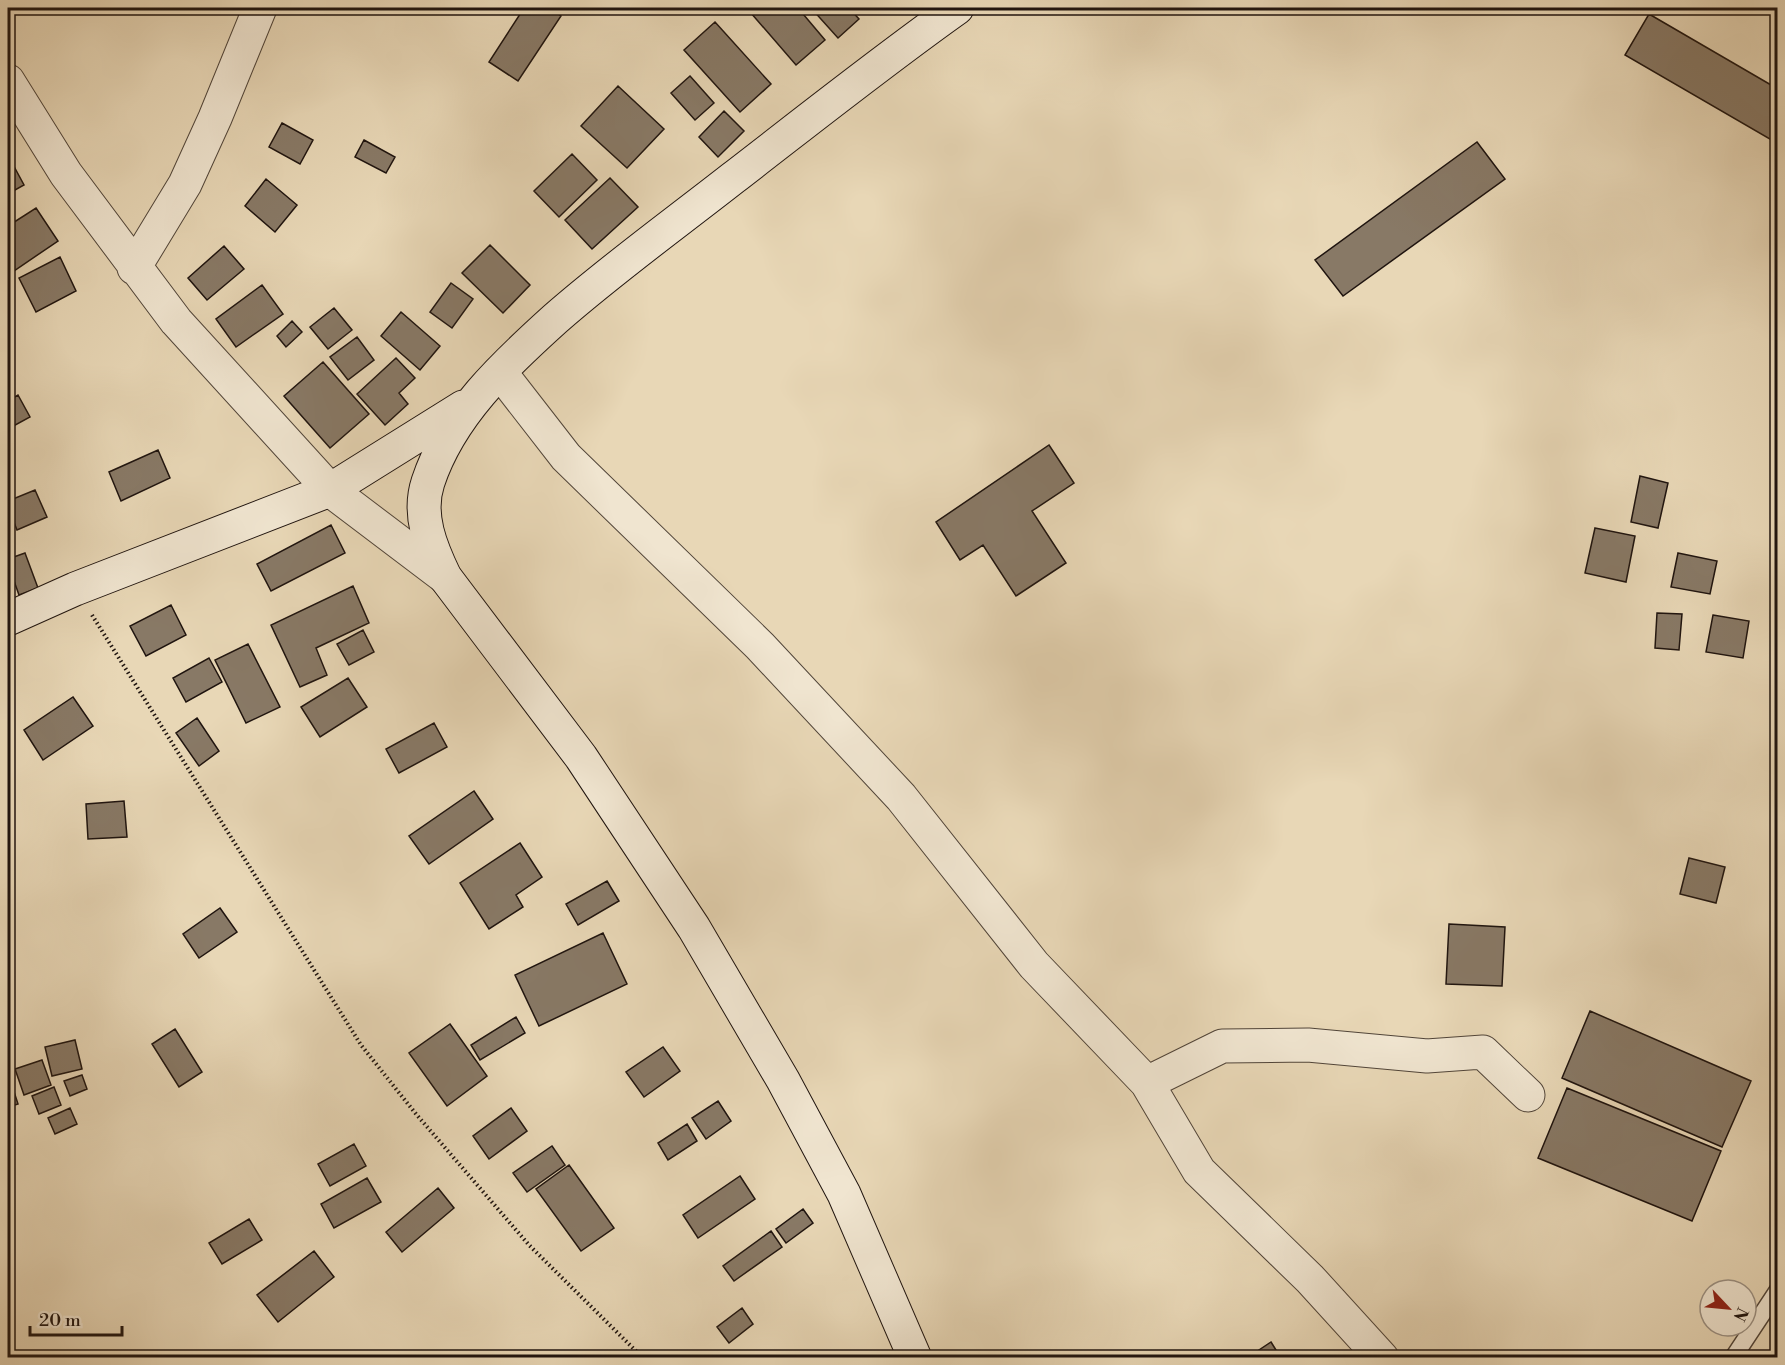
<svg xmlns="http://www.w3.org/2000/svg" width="1785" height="1365" font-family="'Libre Bodoni',serif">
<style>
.building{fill:#887966;stroke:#1f140f;stroke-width:1.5}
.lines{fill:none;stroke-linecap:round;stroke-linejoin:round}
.lane-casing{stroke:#514539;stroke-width:19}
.street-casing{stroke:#514539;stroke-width:35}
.secondary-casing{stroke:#1f140f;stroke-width:35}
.path{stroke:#1f140f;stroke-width:4;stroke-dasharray:1.5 3;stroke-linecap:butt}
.lane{stroke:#f0e5d0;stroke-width:16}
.street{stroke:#f0e5d0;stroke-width:33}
.secondary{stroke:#f0e5d0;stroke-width:33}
</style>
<rect width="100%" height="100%" fill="#e8d7b6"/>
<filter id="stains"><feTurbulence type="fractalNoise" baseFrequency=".00333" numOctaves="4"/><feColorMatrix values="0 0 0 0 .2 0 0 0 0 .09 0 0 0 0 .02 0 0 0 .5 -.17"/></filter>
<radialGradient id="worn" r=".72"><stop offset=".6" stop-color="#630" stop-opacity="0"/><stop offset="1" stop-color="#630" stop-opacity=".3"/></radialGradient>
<!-- building -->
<path class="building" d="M524,8h25l12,8 -43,65 -29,-19z
M757,8h41l27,32 -29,25 -45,-52z
M811,8h38l10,11 -21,19z
M1649,14l129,75v48l-3,5 -150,-87z
M715,22l56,62 -31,28 -56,-62z
M690,76l24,27 -19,17 -24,-27z
M618,86l46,43 -37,39 -46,-42z
M724,111l20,20 -26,26 -19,-20z
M282,123l31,17 -13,24 -31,-17z
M364,140l31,17 -9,16 -31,-16z
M1477,142l28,37 -162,117 -28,-36z
M572,154l25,26 -38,37 -25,-26z
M10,159l14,26 -16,9v-33z
M610,178l28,29 -46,42 -27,-29z
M266,179l31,26 -22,27 -30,-26z
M36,208l22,33 -50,34v-49z
M490,245l40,40 -27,28 -41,-40z
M224,246l20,23 -37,31 -19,-22z
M60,257l16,34 -40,21 -17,-34z
M451,283l22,16 -21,29 -22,-16z
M262,285l21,29 -47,33 -20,-28z
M334,308l18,22 -24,19 -18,-22z
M401,312l39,34 -20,24 -39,-34z
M292,321l10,11 -16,15 -9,-11z
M357,337l17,23 -26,20 -18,-23z
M396,358l19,20 -16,15 9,11 -23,21 -28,-31z
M323,362l46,52 -39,34 -46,-52z
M18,395l12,22 -22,12v-28z
M1049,445l25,38 -42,28 34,52 -50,33 -33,-51 -23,15 -24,-38z
M158,450l12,28 -49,23 -12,-29z
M1640,476l28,7 -10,45 -27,-6z
M35,490l12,27 -30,13 -9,-23v-6z
M331,525l14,28 -74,38 -14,-27z
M1595,528l40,8 -9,46 -41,-9z
M25,553l13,35 -19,7 -11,-31v-5z
M1678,553l39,8 -7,33 -39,-7z
M353,586l16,37 -53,25 11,27 -27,12 -29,-62z
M171,605l15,30 -40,21 -16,-30z
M1657,613l25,1 -3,36 -24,-2z
M1713,615l36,6 -6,37 -37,-6z
M363,630l11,22 -25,13 -12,-21z
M248,644l32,63 -34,16 -31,-63z
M209,658l13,24 -36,20 -13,-24z
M348,678l19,29 -47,30 -19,-30z
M73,697l20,29 -50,34 -19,-30z
M197,718l22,33 -20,15 -23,-33z
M434,723l13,24 -48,26 -13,-24z
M474,791l19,28 -64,45 -20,-28z
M124,801l3,36 -39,2 -2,-35z
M520,843l22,34 -26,18 7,12 -34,22 -29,-46z
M1689,858l36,9 -9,36 -36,-9z
M607,881l12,20 -41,24 -12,-21z
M220,908l17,24 -38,26 -16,-24z
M1449,924l56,3 -3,59 -56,-2z
M603,933l24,51 -88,42 -24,-51z
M1590,1011l161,70 -29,66 -160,-69z
M516,1017l9,16 -45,27 -9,-15z
M450,1024l37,52 -40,30 -38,-53z
M175,1029l27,43 -23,15 -27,-43z
M75,1040l7,29 -30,7 -7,-29z
M663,1047l17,24 -36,26 -18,-25z
M42,1060l9,25 -27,10 -9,-26z
M8,1073l10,31 -10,3z
M82,1075l5,14 -17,7 -6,-15z
M54,1087l7,18 -22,9 -7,-18z
M1567,1088l154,63 -29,70 -154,-63z
M718,1101l13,20 -25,18 -14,-21z
M70,1108l7,16 -22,10 -7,-16z
M511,1108l16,23 -38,28 -16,-23z
M687,1124l10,17 -29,19 -10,-17z
M354,1144l12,22 -36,20 -12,-22z
M552,1146l13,19 -38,27 -14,-19z
M569,1165l45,63 -33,23 -45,-62z
M740,1176l15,23 -57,39 -15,-23z
M367,1178l14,24 -47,26 -13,-24z
M438,1188l16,20 -52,44 -16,-20z
M803,1209l10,14 -27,20 -10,-14z
M249,1219l13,21 -40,24 -13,-21z
M771,1231l11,16 -48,34 -11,-15z
M314,1251l20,26 -56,45 -21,-27z
M742,1308l11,16 -24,19 -12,-16z
M1271,1342l10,16h-34z"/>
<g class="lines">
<defs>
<path id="lane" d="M1733,1358l45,-68"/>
<path id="street" d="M8,81l58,93 110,147 154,169 115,87
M134,268l51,-84 30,-66 45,-110
M500,372l66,85 194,189 141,151 133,168 113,118 52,88 111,108 72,79
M1147,1083l75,-37 86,-1 119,11 56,-4 45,43"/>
<path id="secondary" d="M8,619l67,-30 255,-99 133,-83
M915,1358l-71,-164 -61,-114 -89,-152 -113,-171 -136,-180c-14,-29 -28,-62 -17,-95 22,-67 76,-117 127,-163 57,-50 118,-94 178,-141 74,-57 148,-116 224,-170"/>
</defs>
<!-- lane casing -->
<use href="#lane" class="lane-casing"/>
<!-- street casing -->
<use href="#street" class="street-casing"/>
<!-- secondary casing -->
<use href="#secondary" class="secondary-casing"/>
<!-- path -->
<path class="path" d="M92,615l269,430 55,69 113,131 114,113"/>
<!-- lane -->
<use href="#lane" class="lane"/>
<!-- street -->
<use href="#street" class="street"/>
<!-- secondary -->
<use href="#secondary" class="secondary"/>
</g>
<!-- margin -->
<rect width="1785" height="1365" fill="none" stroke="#e8d7b6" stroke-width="30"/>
<rect x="9" y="9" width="1767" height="1347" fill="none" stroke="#1f140f" stroke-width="3"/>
<rect x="15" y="15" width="1755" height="1335" fill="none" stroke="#1f140f" stroke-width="1.5"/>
<!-- north arrow -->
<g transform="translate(1728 1308) rotate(116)"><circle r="28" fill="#f0e5d0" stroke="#9c9183" stroke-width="1.5"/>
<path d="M0-4.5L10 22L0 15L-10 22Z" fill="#8f2418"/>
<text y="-9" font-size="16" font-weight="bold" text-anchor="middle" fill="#1f140f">N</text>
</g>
<!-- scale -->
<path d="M30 1326v9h92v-9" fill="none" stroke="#1f140f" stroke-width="3"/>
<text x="39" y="1326" font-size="18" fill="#1f140f" stroke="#f0e5d0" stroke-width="4.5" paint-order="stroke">20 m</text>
<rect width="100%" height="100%" filter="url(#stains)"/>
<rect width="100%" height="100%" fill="url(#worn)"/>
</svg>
